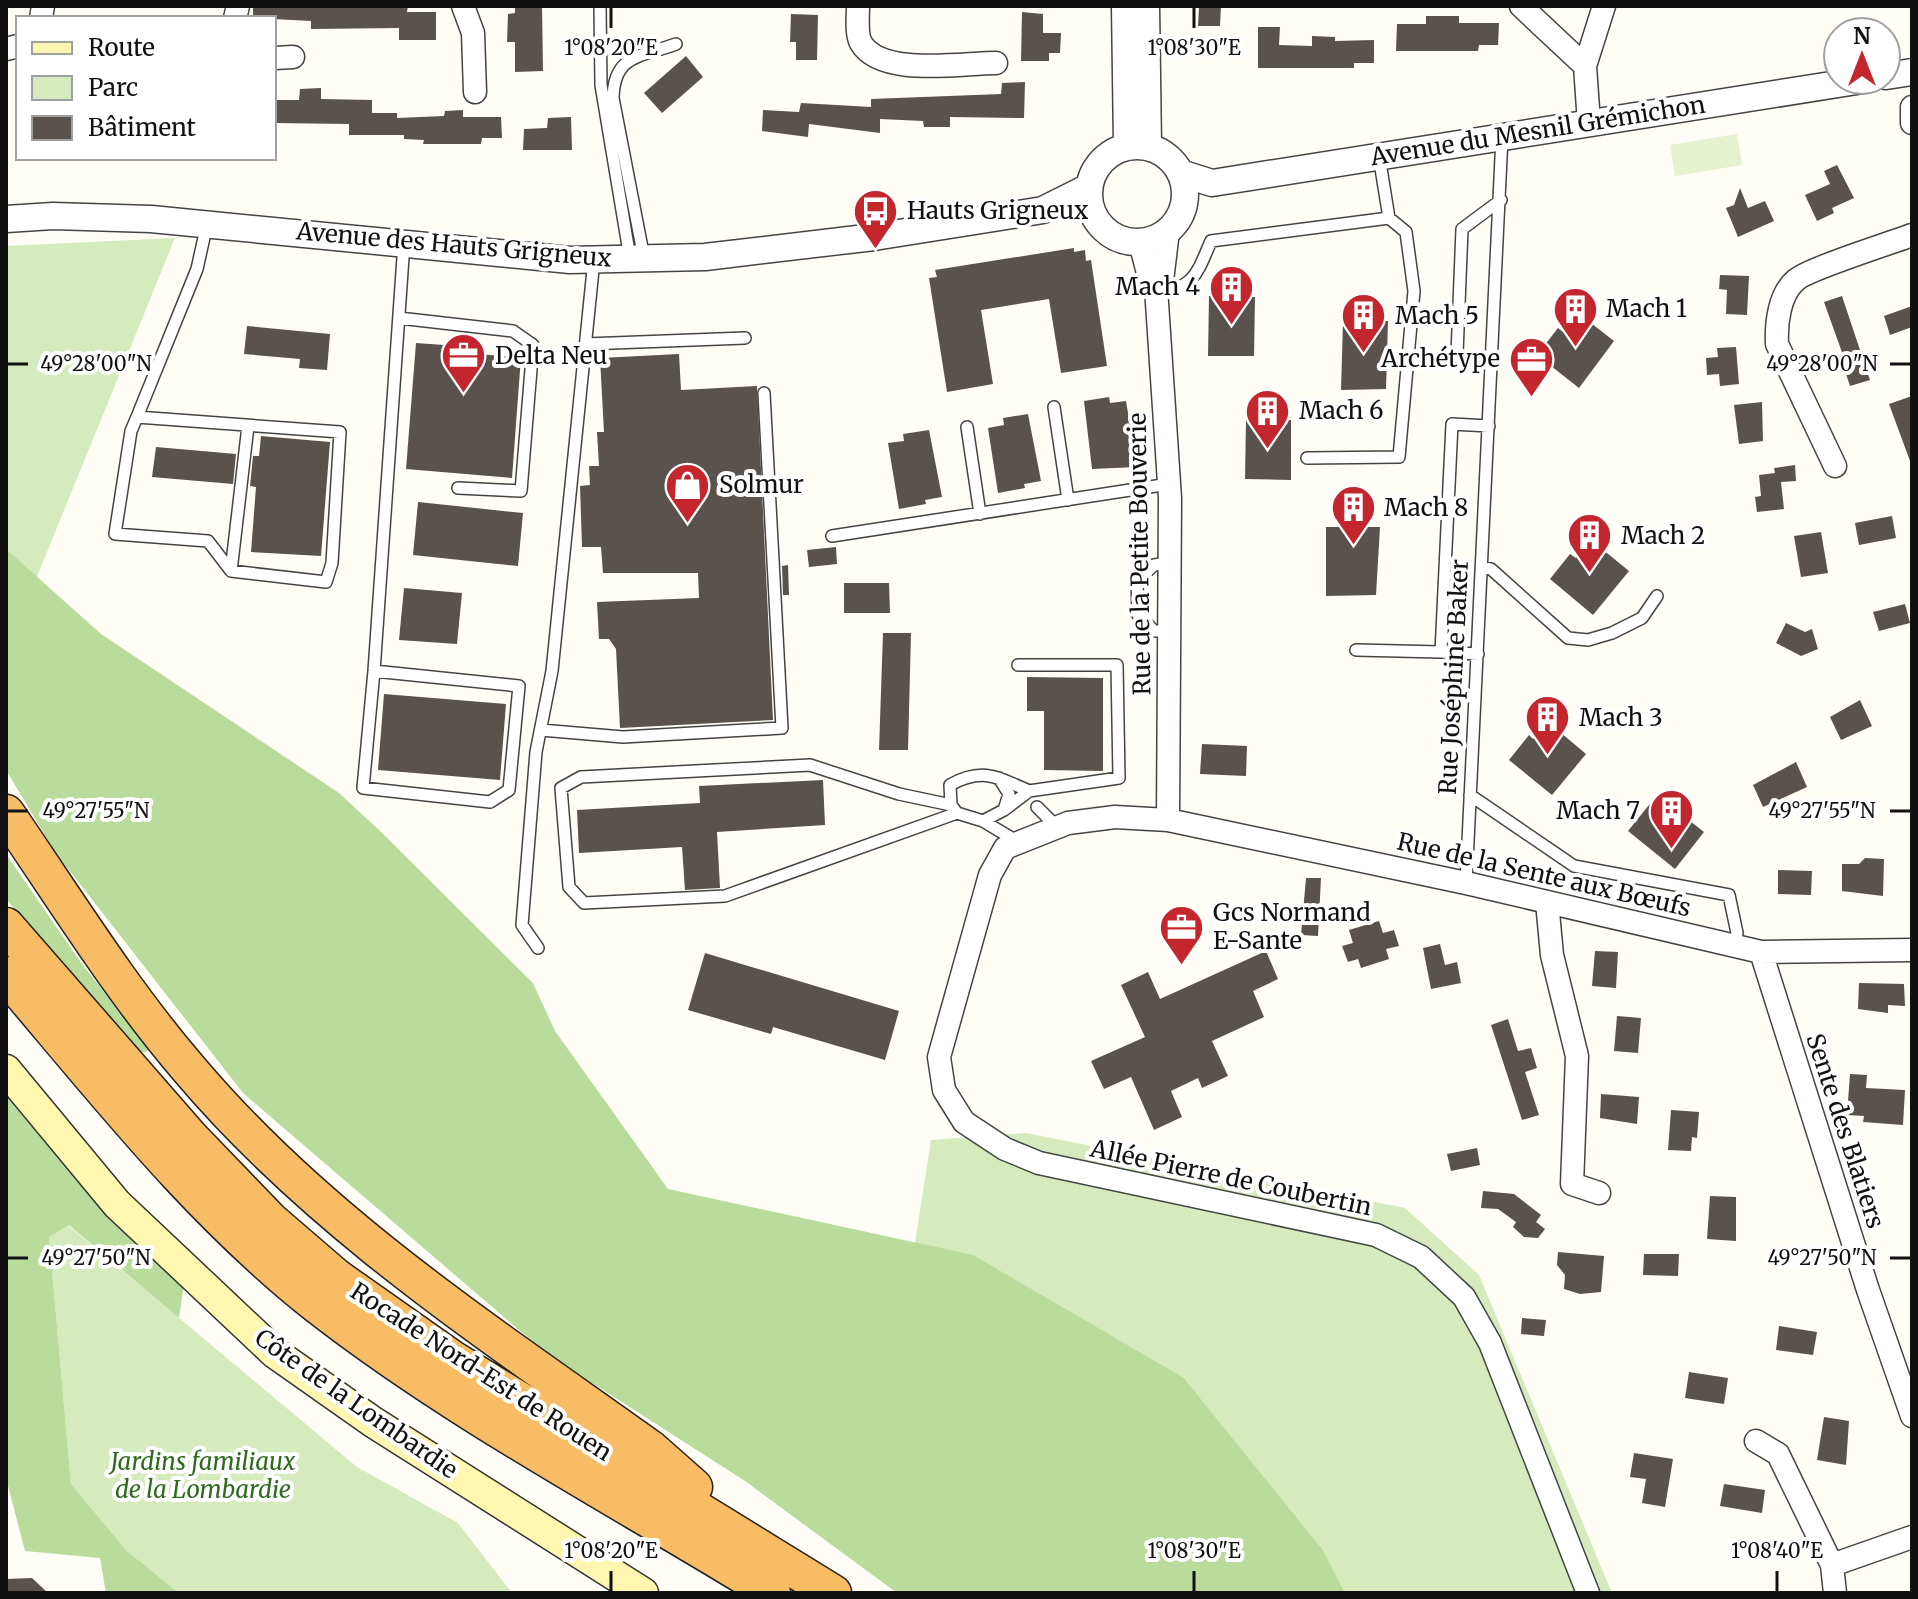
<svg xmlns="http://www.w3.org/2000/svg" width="1918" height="1599" font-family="Merriweather,serif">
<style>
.green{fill:#d5ebbd}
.forest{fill:#b9dc9c}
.pitch{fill:#e6f2cf}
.building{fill:#5a524d}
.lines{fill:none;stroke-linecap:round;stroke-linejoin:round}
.service-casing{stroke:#444;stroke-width:14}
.minor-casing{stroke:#444;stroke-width:25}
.tertiary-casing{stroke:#444;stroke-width:29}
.secondary-casing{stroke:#333;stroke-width:33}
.trunk-casing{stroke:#222;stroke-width:39}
.service{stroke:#fff;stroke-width:11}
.minor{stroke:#fff;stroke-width:22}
.tertiary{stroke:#fff;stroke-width:26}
.secondary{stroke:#fff6b0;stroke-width:30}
.trunk{stroke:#f7bc64;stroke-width:36}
.ticks{fill:none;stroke:#111;stroke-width:3}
.labels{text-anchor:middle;stroke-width:8;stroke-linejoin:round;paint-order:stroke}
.street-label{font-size:24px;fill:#111;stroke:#fff}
.poi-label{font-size:24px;fill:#111;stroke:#fff;text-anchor:start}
.park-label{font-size:24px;font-style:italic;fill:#2f6b1f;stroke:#fff}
.ticks-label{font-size:20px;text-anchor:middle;fill:#111;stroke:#fff;stroke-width:8;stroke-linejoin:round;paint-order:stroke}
</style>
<rect width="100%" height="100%" fill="#fffdf5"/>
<!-- green -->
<path class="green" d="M175,238l-139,341 -30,-30v-303z
M1026,1133l379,75 74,67 133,318h-267l-22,-43 -139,-172 -269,-135 16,-103z
M68,1225l289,242 101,56 54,70h-333l-52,-42 -56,-67 -22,-247z"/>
<!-- forest -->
<path class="forest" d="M6,549l95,85 238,159 40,37 154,153 22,48 113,158 305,66 211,123 139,172 22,43h-448l-152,-112 -198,-127 -304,-261 -188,-241 -49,-82z
M6,854l76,110 68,86 -11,4 -133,-155z
M6,1087l178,197 -5,34 -110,-93 -20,12 22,247 56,67 52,42h-73l-6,-35 -75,-7 -19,-73z"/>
<!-- pitch -->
<path class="pitch" d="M1737,134l5,31 -67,11 -5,-31z"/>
<!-- building -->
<path class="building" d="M253,6h155l-1,6h29v28h-37v-12l-88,1v-8l-58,-3z
M515,6h27l1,65 -28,1v-30h-8l1,-28 7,-1z
M1199,6h22l-1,20h-22z
M1022,12l21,2v19h18l-1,20h-11v8h-28z
M791,14l27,1 -1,45h-21v-18h-6z
M1426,16h33v7h40l-1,22h-19l-1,6h-82l1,-27h29z
M1258,27h22l-1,18 33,1v-10l23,1v4l39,-1v23h-20v5h-96z
M686,56l17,21 -41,36 -18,-20z
M1025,82l-1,36 -74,-1v10h-26l-1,-6 -43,-2v14l-71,-9 -1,13 -46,-6 1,-21 36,2 2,-9 70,4v-8l130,-5 1,-11z
M321,88v11l51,1v13h25v5l47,-2 1,-5 18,-1v7h38l1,21h-20l-1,6h-58l1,-4 -20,-1v-4h-55v-11l-75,-1v-23h25l1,-11z
M571,117l1,33h-49l1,-21 23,-1 1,-10z
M1837,165l17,33 -22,10 2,5 -17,8 -12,-26 25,-11 -6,-13z
M1740,188l8,20 17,-7 9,20 -36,16 -12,-29 8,-3z
M1074,248v4l11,-2 1,11 5,-1 16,106 -46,7 -12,-74 -68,11 12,74 -46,8 -18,-114 8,-1 -2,-7z
M1720,275l29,1 -2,39 -21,-1 1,-24 -8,-1z
M1209,296l46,1 -1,59h-46z
M1842,296l28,84 -20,6 -9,-27 3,-1 -20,-56z
M1912,306v21l-22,8 -6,-19z
M1578,313l36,28 -35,47 -42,-33 21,-27 5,4z
M1343,321h45l-2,68 -45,1z
M247,326l83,8 -3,36 -28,-2 1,-9 -56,-5z
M416,343l42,3 1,7 62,4 -9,121 -106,-9z
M1736,347l3,37 -19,2 -1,-12 -12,1 -1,-17 12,-1 -1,-9z
M679,354l2,36 76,-4 16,334 -153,8 -4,-79 -7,-10h-10l-2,-37 102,-4 -1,-25h-95l-2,-26h-19l-2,-61 10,-1 -1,-19h10l-2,-34h7l-4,-74z
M1912,396v64l-2,1 -21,-57z
M1109,397l1,6 16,-2 11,66 -45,2 -8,-68z
M1762,402l1,39 -24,3 -5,-39z
M1028,414l13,67 -17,3 1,4 -27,5 -10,-65 16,-3 -1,-7z
M1246,420h45v60l-46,-1z
M929,430l13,67 -17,3 1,4 -27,5 -11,-66 16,-2 -1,-7z
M261,436l69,6 -9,114 -70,-4 5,-65 -6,-1 3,-30h6z
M156,447l80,7 -3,30 -81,-7z
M1795,465l1,16 -15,1 3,27 -27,3 -2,-15 6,-1 -2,-21 16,-2 -1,-5z
M418,502l105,11 -5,53 -105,-11z
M1892,516l4,22 -37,7 -4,-22z
M1326,527h54l-4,68 -50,1z
M1821,532l7,41 -27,4 -7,-41z
M1591,540l38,31 -36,44 -43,-36 20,-25 6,4z
M836,547l1,17 -28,3 -2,-17z
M788,565l1,30h-6l-1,-29z
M844,583h45l1,30h-46z
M404,588l58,5 -5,51 -58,-4z
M1905,604l5,19 -31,8 -6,-19z
M1786,623l19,9 7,-3 6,20 -17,7 -25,-13z
M883,633h28l-3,117h-29z
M1027,677l76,1v93l-59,-1v-59h-17z
M384,694l122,10 -6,76 -122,-10z
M1860,700l12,26 -31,14 -11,-23z
M1548,722l38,32 -34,41 -43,-35 20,-25 4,4z
M1202,744l45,2 -1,30 -46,-2z
M1796,762l11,25 -44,20 -10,-22z
M823,780l2,45 -108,7 3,56 -35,2 -3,-43 -103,6 -2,-43 123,-7 -1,-17z
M1657,795l47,37 -29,37 -47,-38z
M1865,858l19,1 -1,37 -41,-5v-27h17z
M1778,870l34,1 -1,24 -33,-1z
M1306,878h15l-3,58 -17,-1z
M1379,921l4,12 11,-3 5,16 -13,3 3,10 -28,9 -3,-9 -10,3 -6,-16 11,-3 -4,-13z
M1440,944l5,21 12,-3 4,21 -30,6 -8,-41z
M1266,951l12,28 -25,12 11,26 -52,24 16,35 -26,12 -4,-10 -27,13 11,26 -28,13 -23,-53 -27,12 -13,-28 54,-24 -24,-52 27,-13 12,27z
M1595,951l23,1 -2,36 -24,-2z
M705,953l194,58 -14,49 -112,-33 -2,7 -83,-24z
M1859,983l45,1 1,22 -17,-1v8l-30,-4z
M1617,1016l24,2 -3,35 -24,-2z
M1508,1019l10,32 13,-3 6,20 -12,4 14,43 -17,5 -31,-95z
M1850,1074l17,1 -1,13 39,2 -2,35 -40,-3 1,-6 -17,-1z
M1601,1094l38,3 -2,27 -37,-6z
M1671,1110l28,2 -2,26 -5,-1 -1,14 -23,-1z
M1477,1148l3,17 -29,6 -4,-17z
M1483,1191l31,3 27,21 -5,7 9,7 -7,9 -14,-1 -11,-10 3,-5 -18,-13 -17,-1z
M1710,1196l26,1v44l-29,-2z
M1558,1252l46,4 -3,36 -21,2 -16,-5 1,-14 -8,-10z
M1644,1254h35l-1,22 -35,-1z
M1522,1318l24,2 -2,16 -23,-2z
M1779,1326l38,6 -4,23 -37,-5z
M1689,1372l39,6 -4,26 -39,-6z
M1824,1417l25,4 -3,44 -29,-5z
M1634,1453l39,6 -8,48 -23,-4 4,-24 -16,-2z
M1724,1484l41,6 -3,23 -42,-7z
M32,1578l16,15h-42v-14z"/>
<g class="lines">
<defs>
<path id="service" d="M600,6l1,79 29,173
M644,258l-31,-160c1,-44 28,-41 63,-54
M1157,295c38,-10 39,-19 54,-54l178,-23 -10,-62
M399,318l114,13 20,14 -12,146 -63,-3
M586,344l159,-6
M1457,354l5,-125 39,-29
M1054,407l14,93
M137,417l203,15 -8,131 -6,19 -95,-11 -23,-30 -93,-7 16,-103 6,-14 60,-148 10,-45
M967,427l13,87
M1307,458l92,-1 15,-166 -8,-59 -17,-14
M832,536l337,-52
M1482,567l9,2 77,69 20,2 24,-7 30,-15 15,-22
M231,571l17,-145
M1169,631h-15l-16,-16 -1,-34 17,-16 15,-2
M1356,650l85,2
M1478,654l-37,-2 11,-228 37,2
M374,671l145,15 -10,104 -19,12 -127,-14 11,-117 30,-428
M541,730l82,7 159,-9 -18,-335
M1470,795l104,71 155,29 8,38 -2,12
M951,805l-52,-11 -89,-29 -229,12 -20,11 8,99 15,16 141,-7 232,-83
M1037,807l20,20
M1004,810l25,-19 90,-13 -2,-113h-99
M983,821l21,-11 5,-16 -10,-16
M1018,842l-35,-21 -26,-8 -6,-8 -1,-20c32,-18 47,-8 79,6
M1466,883l36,-746
M538,948l-16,-23 14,-173 16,-81 42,-411"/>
<path id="minor" d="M463,6l10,27 2,59
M858,6c0,11 -2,28 3,37 20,34 99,20 135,20
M1521,6l64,60 4,57
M41,18l2,-12
M235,18l3,-12
M6,49l12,-3
M274,58l19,-1
M1585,66l19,-60
M1912,107v16
M1168,231l-6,50 -6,7 14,210 -2,322
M1140,242l10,39 6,7
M1835,466l-58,-122c-1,-20 2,-50 19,-64 12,-11 95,-37 116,-45
M1547,902l5,53 25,101 -5,128 27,9
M1761,952l107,338 44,126
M1756,1441l22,13 54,111 3,28
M1832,1565l80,-28
M1588,1593l-98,-250 -26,-46 -43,-40 -45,-22 -337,-72 -34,-14 -41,-27 -20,-32 -5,-33 51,-182 15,-27 63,-25 47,-6 53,3 298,63 295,69 151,-2"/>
<path id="tertiary" d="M1125,6l2,140
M1146,6l2,140
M1886,76l26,-4
M1089 194a48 48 0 1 1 96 0a48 48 0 1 1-96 0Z
M1180,173l32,10 651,-103
M6,219l47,-3 98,3 419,41 135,-3 169,-20 169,-27 46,-23"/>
<path id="secondary" d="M6,1070l111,134 158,149 98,69 270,171"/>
<path id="trunk" d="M6,813c59,86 115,177 183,256 130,154 300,264 462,380l43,38
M6,926l185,212 80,83 65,56 115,81 382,235
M6,975c98,115 192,236 311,330 141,110 303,194 455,288"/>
</defs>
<!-- service casing -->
<use href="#service" class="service-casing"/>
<!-- minor casing -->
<use href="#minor" class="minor-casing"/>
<!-- tertiary casing -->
<use href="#tertiary" class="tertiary-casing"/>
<!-- secondary casing -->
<use href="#secondary" class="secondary-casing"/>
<!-- trunk casing -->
<use href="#trunk" class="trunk-casing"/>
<!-- service -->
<use href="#service" class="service"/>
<!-- minor -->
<use href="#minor" class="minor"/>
<!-- tertiary -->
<use href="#tertiary" class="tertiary"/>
<!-- secondary -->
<use href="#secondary" class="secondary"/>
<!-- trunk -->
<use href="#trunk" class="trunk"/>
</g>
<!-- ticks -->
<path class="ticks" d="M611,8v20M1194,8v20M8,364h20M1890,364h20M8,811h20M1890,811h20M8,1258h20M1890,1258h20M611,1571v20M1194,1571v20M1777,1571v20"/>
<!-- icons -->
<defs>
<symbol id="bus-pin" viewBox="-11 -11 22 30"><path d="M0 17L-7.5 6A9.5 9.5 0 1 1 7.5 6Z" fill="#c4262e" stroke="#fff"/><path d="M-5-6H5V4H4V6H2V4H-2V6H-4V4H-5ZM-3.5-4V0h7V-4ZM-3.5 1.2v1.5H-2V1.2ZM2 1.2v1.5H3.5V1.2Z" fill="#fff"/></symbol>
<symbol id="building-pin" viewBox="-11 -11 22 30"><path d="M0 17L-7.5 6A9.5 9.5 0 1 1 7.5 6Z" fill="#c4262e" stroke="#fff"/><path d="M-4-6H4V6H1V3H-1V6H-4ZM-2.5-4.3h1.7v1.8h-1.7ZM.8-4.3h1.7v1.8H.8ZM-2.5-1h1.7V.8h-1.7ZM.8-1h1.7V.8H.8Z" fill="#fff"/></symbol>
<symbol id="office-pin" viewBox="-11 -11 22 30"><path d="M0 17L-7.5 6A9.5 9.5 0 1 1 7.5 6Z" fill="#c4262e" stroke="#fff"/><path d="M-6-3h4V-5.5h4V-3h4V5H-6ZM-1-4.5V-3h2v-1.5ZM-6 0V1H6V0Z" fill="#fff"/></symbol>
<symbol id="shop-pin" viewBox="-11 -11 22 30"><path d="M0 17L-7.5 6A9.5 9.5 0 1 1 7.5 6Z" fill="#c4262e" stroke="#fff"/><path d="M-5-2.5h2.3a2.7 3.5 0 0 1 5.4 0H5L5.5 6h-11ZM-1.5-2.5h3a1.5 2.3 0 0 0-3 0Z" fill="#fff"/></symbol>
</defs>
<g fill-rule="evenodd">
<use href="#bus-pin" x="850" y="186" width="51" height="69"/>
<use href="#building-pin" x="1206" y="262" width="51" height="69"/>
<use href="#building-pin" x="1550" y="284" width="51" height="69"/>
<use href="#building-pin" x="1338" y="290" width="51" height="69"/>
<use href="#office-pin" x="438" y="330" width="51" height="69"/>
<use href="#office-pin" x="1506" y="334" width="51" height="69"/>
<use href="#building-pin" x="1242" y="386" width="51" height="69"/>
<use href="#shop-pin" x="662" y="460" width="51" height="69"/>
<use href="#building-pin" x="1328" y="482" width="51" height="69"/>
<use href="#building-pin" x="1564" y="510" width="51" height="69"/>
<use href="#building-pin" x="1522" y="692" width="51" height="69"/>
<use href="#building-pin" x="1646" y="786" width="51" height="69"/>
<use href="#office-pin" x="1156" y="902" width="51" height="69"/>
</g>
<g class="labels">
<!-- street labels -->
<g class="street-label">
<text transform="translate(1538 131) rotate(-9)" y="8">Avenue du Mesnil Grémichon</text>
<text transform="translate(454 245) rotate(5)" y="8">Avenue des Hauts Grigneux</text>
<text transform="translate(1140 554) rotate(-91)" y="8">Rue de la Petite Bouverie</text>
<text transform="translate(1454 677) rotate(-87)" y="8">Rue Joséphine Baker</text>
<text transform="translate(1544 875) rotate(13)" y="8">Rue de la Sente aux Bœufs</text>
<text transform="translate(1845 1131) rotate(72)" y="8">Sente des Blatiers</text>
<text transform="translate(1231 1178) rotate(12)" y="8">Allée Pierre de Coubertin</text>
<text transform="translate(481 1372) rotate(33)" y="8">Rocade Nord-Est de Rouen</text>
<text transform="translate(356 1404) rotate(35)" y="8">Côte de la Lombardie</text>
</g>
<!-- poi labels -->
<g class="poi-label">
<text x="907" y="219">Hauts Grigneux</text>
<text x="1200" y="295" text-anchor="end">Mach 4</text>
<text x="1606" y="317">Mach 1</text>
<text x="1395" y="324">Mach 5</text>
<text x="495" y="364">Delta Neu</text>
<text x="1500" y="367" text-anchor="end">Archétype</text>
<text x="1299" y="419">Mach 6</text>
<text x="719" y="493">Solmur</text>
<text x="1384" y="516">Mach 8</text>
<text x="1621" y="544">Mach 2</text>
<text x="1579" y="726">Mach 3</text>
<text x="1640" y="819" text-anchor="end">Mach 7</text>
<text x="1213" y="921">Gcs Normand<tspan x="1213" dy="28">E-Sante</tspan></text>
</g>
<!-- park labels -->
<g class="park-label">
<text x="203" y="1470">Jardins familiaux<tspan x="203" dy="28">de la Lombardie</tspan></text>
</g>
</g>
<g class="ticks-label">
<text x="611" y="55">1°08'20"E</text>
<text x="1194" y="55">1°08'30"E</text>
<text x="96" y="371">49°28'00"N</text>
<text x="1822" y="371">49°28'00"N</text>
<text x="96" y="818">49°27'55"N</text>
<text x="1822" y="818">49°27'55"N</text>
<text x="96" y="1265">49°27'50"N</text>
<text x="1822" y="1265">49°27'50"N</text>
<text x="611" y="1558">1°08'20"E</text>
<text x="1194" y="1558">1°08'30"E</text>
<text x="1777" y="1558">1°08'40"E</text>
</g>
<!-- border -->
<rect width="1918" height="1599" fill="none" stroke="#111111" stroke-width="16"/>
<!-- legend -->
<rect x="16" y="16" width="260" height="144" fill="#ffffff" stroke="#a0a0a0" stroke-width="2"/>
<rect x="32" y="42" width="40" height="12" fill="#fff6b0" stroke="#a0a0a0" stroke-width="2"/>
<text x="88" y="56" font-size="24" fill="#111111">Route</text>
<rect x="32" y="76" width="40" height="24" fill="#d5ebbd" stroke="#a0a0a0" stroke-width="2"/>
<text x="88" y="96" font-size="24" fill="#111111">Parc</text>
<rect x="32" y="116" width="40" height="24" fill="#5a524d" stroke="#a0a0a0" stroke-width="2"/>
<text x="88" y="136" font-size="24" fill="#111111">Bâtiment</text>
<!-- north arrow -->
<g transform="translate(1862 56)"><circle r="38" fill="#ffffff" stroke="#a0a0a0" stroke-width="2"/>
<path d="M0-6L14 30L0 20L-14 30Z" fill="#c4262e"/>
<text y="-12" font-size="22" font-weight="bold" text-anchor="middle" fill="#111111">N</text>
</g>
</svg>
